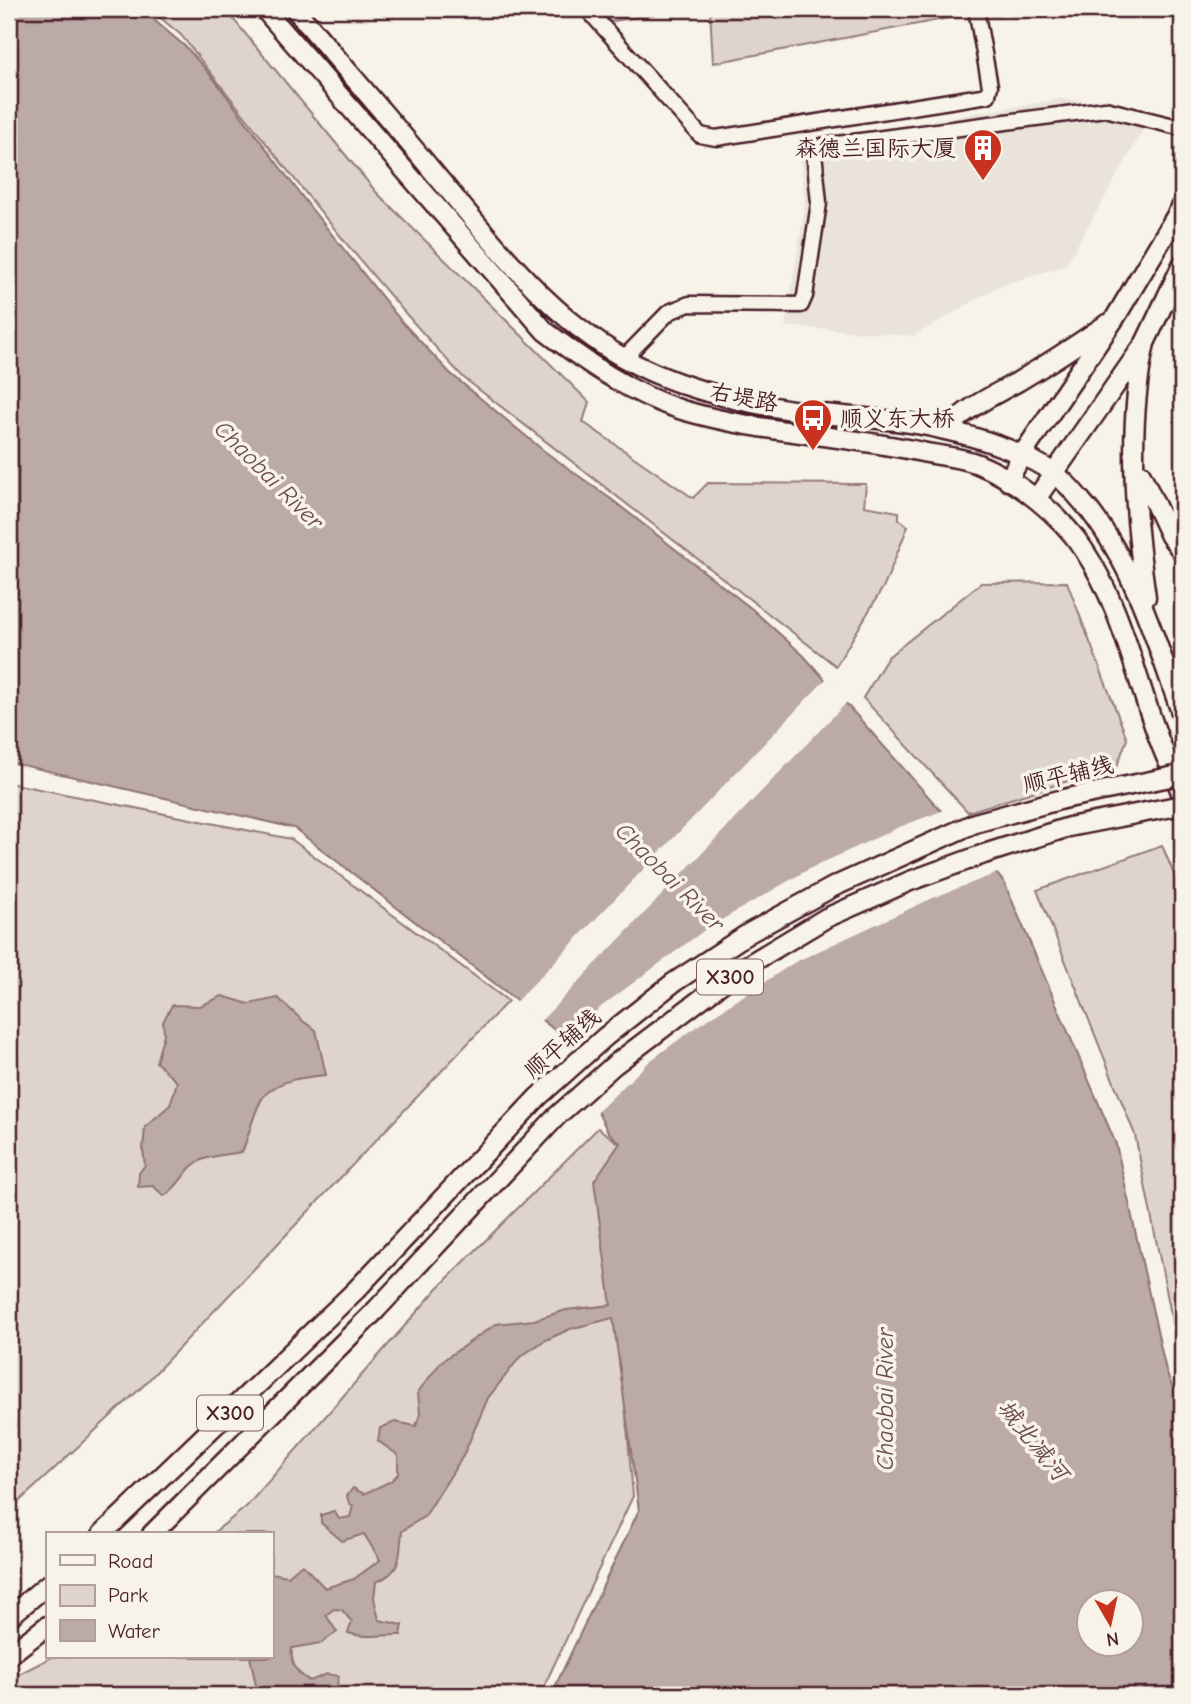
<svg xmlns="http://www.w3.org/2000/svg" width="1191" height="1704" font-family="'Comic Neue','LXGW WenKai TC',sans-serif">
<style>
.built{fill:#eae3da}
.green{fill:#ded4cc;stroke:#947a7c;stroke-width:2}
.water{fill:#bcaaa7;stroke:#8e7275;stroke-width:2;fill-rule:evenodd}
.pier{fill:#f7f3e8}
.lines{fill:none;stroke-linecap:round;stroke-linejoin:round}
.minor-casing{stroke:#4a1f2b;stroke-width:19}
.major-casing{stroke:#4a1f2b;stroke-width:23}
.minor{stroke:#f7f3e8;stroke-width:14}
.major{stroke:#f7f3e8;stroke-width:18}
.major-bridge-casing{stroke:#4a1f2b;stroke-width:23;stroke-linecap:butt}
.major-bridge{stroke:#f7f3e8;stroke-width:18}
.labels{text-anchor:middle;stroke-width:7;stroke-linejoin:round;paint-order:stroke}
.shield{fill:#f7f3e8;stroke:#7e5f64;stroke-width:2}
.shield-label{font-size:21px;font-weight:bold;fill:#4a1f2b}
.poi-label{font-size:23px;fill:#4a1f2b;stroke:#f7f3e8;text-anchor:end}
.street-label{font-size:23px;fill:#4a1f2b;stroke:#f7f3e8}
.water-label{font-size:24px;font-style:italic;fill:#6c4950;stroke:#f7f3e8}
</style>
<rect width="100%" height="100%" fill="#f7f3e8"/>
<filter id="ink" filterUnits="userSpaceOnUse"><feTurbulence type="fractalNoise" baseFrequency=".0143" numOctaves="2"/><feDisplacementMap in="SourceGraphic" scale="14" xChannelSelector="R" yChannelSelector="G"/><feConvolveMatrix kernelMatrix="1 2 1 2 8 2 1 2 1" color-interpolation-filters="sRGB"/></filter>
<g filter="url(#ink)">
<!-- built -->
<path class="built" d="M1061,99l93,12 -88,154 -67,21 -85,50 -129,-10 20,-120 -5,-64z"/>
<!-- green -->
<path class="green" d="M150,9h75l152,184 212,209 -6,20 110,76 15,-15 158,1 -2,22 35,6v7l9,7 -23,58 -49,82 -372,-288c-101,-107 -191,-227 -283,-343z
M597,9h91l-80,13z
M710,9h249l1,7 -247,47z
M1067,582l60,157 -10,27 -149,46 -105,-114 25,-41 93,-74z
M9,783l282,56 217,162 -366,386 -133,124z
M1162,845l20,49v475l-47,-234 -98,-245z
M598,1128l22,16v201l13,151 -93,199h-531v-16l43,-22h219v-123h-59l34,-27 191,-218z"/>
<!-- water -->
<path class="water" d="M9,9h132l46,39 27,31 96,128 92,115 48,51 94,78 67,48 141,110 52,47 200,226 112,262 50,227 16,40v284h-631l88,-185 -26,-192 -43,11 -26,12 -24,16 -32,41 -25,58 -38,60 -23,15c-3,26 1,40 -26,51l-2,16 5,22 24,5 -2,10c-18,-1 -36,4 -53,-2l4,-11 -10,-12 -8,-1 -8,6 11,17 -16,11 -29,5c-2,15 5,26 18,33l17,-7 12,2 -4,19h-77l-8,-38h21v-84l17,3 14,-12 23,24 29,-9 26,-19 -16,-26 -22,7 -21,-18v-8l13,-4 5,8 11,-2 3,-11 -4,-3 -2,-7 6,-8 11,6 27,-13 7,-7v-19l-20,-14 2,-13 15,-6 21,4 4,-12 -2,-22 24,-31 54,-37 38,-4 32,-10 45,-5 -17,-124 26,-38 -12,-11 -52,-101 -262,-203 -285,-66zM1090,1602h42v42h-42z
M222,996l27,8 29,-6 26,24 12,8 10,45c-21,2 -47,4 -62,21 -10,12 -15,41 -22,56 -16,3 -40,3 -52,16 -9,10 -14,21 -26,28l-11,-10 -15,1 1,-14 6,-8 -2,-15 2,-23 25,-22 7,-23 -21,-20 8,-28 -1,-12 9,-17 28,1z"/>
<!-- pier -->
<path class="pier" d="M827,678l21,23 -308,321 -25,-19z
M944,810l56,62 -65,25 -140,65 -96,63 -48,35 -56,54 -36,-70 43,-38 104,-77 103,-60 88,-41z"/>
<g class="lines">
<defs>
<path id="minor" d="M587,9l113,126 16,3 272,-43 2,-9 -14,-77
M624,358l45,-46 20,-8 112,1 4,-9 14,-93 -5,-51 8,-6 283,-37 77,19"/>
<path id="major" d="M264,9l281,322c42,32 86,63 137,79 78,23 161,25 240,42 18,4 39,5 56,12 39,16 83,51 106,86 36,54 50,121 72,181 7,22 18,42 26,64
M295,9c48,57 97,113 145,171 55,65 107,134 182,177 58,33 125,47 191,56 44,5 89,6 132,17 36,8 76,21 107,42 15,10 26,25 38,39 46,60 67,133 92,204
M1145,343c-18,82 -11,172 1,254
M946,430c19,-22 48,-35 73,-49 30,-18 59,-37 88,-57
M1141,474l29,62 12,15
M1008,481l14,-26 93,-137 67,-112
M1036,499l109,-156 37,-78
M102,1534l254,-244
M152,1534l223,-223
M9,1617l38,-32
M9,1655l38,-29"/>
</defs>
<!-- minor casing -->
<use href="#minor" class="minor-casing"/>
<!-- major casing -->
<use href="#major" class="major-casing"/>
<!-- minor -->
<use href="#minor" class="minor"/>
<!-- major -->
<use href="#major" class="major"/>
<defs>
<path id="major-bridge" d="M356,1290l182,-193 67,-60 68,-54 76,-50 84,-46 142,-64 88,-24 112,-23
M375,1311l182,-195 57,-51 124,-94 88,-53 84,-37 74,-27 85,-27 113,-22"/>
</defs>
<!-- major-bridge casing -->
<use href="#major-bridge" class="major-bridge-casing"/>
<!-- major-bridge -->
<use href="#major-bridge" class="major-bridge"/>
</g>
</g>
<!-- icons -->
<defs>
<symbol id="building-pin" viewBox="-11 -11 22 30"><path d="M0 17L-7.5 6A9.5 9.5 0 1 1 7.5 6Z" fill="#c8321e" stroke="#f7f3e8"/><path d="M-4-6H4V6H1V3H-1V6H-4ZM-2.5-4.3h1.7v1.8h-1.7ZM.8-4.3h1.7v1.8H.8ZM-2.5-1h1.7V.8h-1.7ZM.8-1h1.7V.8H.8Z" fill="#fff"/></symbol>
<symbol id="bus-pin" viewBox="-11 -11 22 30"><path d="M0 17L-7.5 6A9.5 9.5 0 1 1 7.5 6Z" fill="#c8321e" stroke="#f7f3e8"/><path d="M-5-6H5V4H4V6H2V4H-2V6H-4V4H-5ZM-3.5-4V0h7V-4ZM-3.5 1.2v1.5H-2V1.2ZM2 1.2v1.5H3.5V1.2Z" fill="#fff"/></symbol>
</defs>
<g fill-rule="evenodd">
<use href="#building-pin" x="961" y="126" width="44" height="60"/>
<use href="#bus-pin" x="791" y="396" width="44" height="60"/>
</g>
<g class="labels">
<!-- shield labels -->
<g class="shield">
<rect x="697" y="959.5" width="66" height="35" rx="5"/>
<rect x="197" y="1395.5" width="66" height="35" rx="5"/>
</g>
<g class="shield-label">
<text x="730" y="984">X300</text>
<text x="230" y="1420">X300</text>
</g>
<!-- poi labels -->
<g class="poi-label">
<text x="956" y="156">森德兰国际大厦</text>
<text x="840" y="426" text-anchor="start">顺义东大桥</text>
</g>
<!-- street labels -->
<g class="street-label">
<text transform="translate(744 397) rotate(11)" y="8">右堤路</text>
<text transform="translate(1068 774) rotate(-13)" y="8">顺平辅线</text>
<text transform="translate(562 1043) rotate(-41)" y="8">顺平辅线</text>
</g>
<!-- water labels -->
<g class="water-label">
<text transform="translate(269 475) rotate(45)" y="8">Chaobai River</text>
<text transform="translate(670 877) rotate(45)" y="8">Chaobai River</text>
<text transform="translate(885 1399) rotate(-90)" y="8">Chaobai River</text>
<text transform="translate(1033 1440) rotate(51)" y="8">城北减河</text>
</g>
</g>
<!-- margin -->
<rect width="1191" height="1704" fill="none" stroke="#f7f3e8" stroke-width="35"/>
<rect x="18" y="18" width="1156" height="1669" fill="none" stroke="#4a1f2b" stroke-width="2.5" filter="url(#ink)"/>
<!-- legend -->
<rect x="46" y="1532" width="228" height="126" fill="#f7f3e8" stroke="#b29e9c" stroke-width="2"/>
<rect x="60" y="1555" width="35" height="10" fill="#f7f3e8" stroke="#b29e9c" stroke-width="2"/>
<text x="108" y="1568" font-size="21" fill="#4a1f2b">Road</text>
<rect x="60" y="1585" width="35" height="21" fill="#ded4cc" stroke="#b29e9c" stroke-width="2"/>
<text x="108" y="1602" font-size="21" fill="#4a1f2b">Park</text>
<rect x="60" y="1620" width="35" height="21" fill="#bcaaa7" stroke="#b29e9c" stroke-width="2"/>
<text x="108" y="1638" font-size="21" fill="#4a1f2b">Water</text>
<!-- north arrow -->
<g transform="translate(1110 1623) rotate(171)"><circle r="33" fill="#f7f3e8" stroke="#b29e9c" stroke-width="2"/>
<path d="M0-5L12 26L0 18L-12 26Z" fill="#c8321e"/>
<text y="-10" font-size="19" font-weight="bold" text-anchor="middle" fill="#4a1f2b">N</text>
</g>
</svg>
